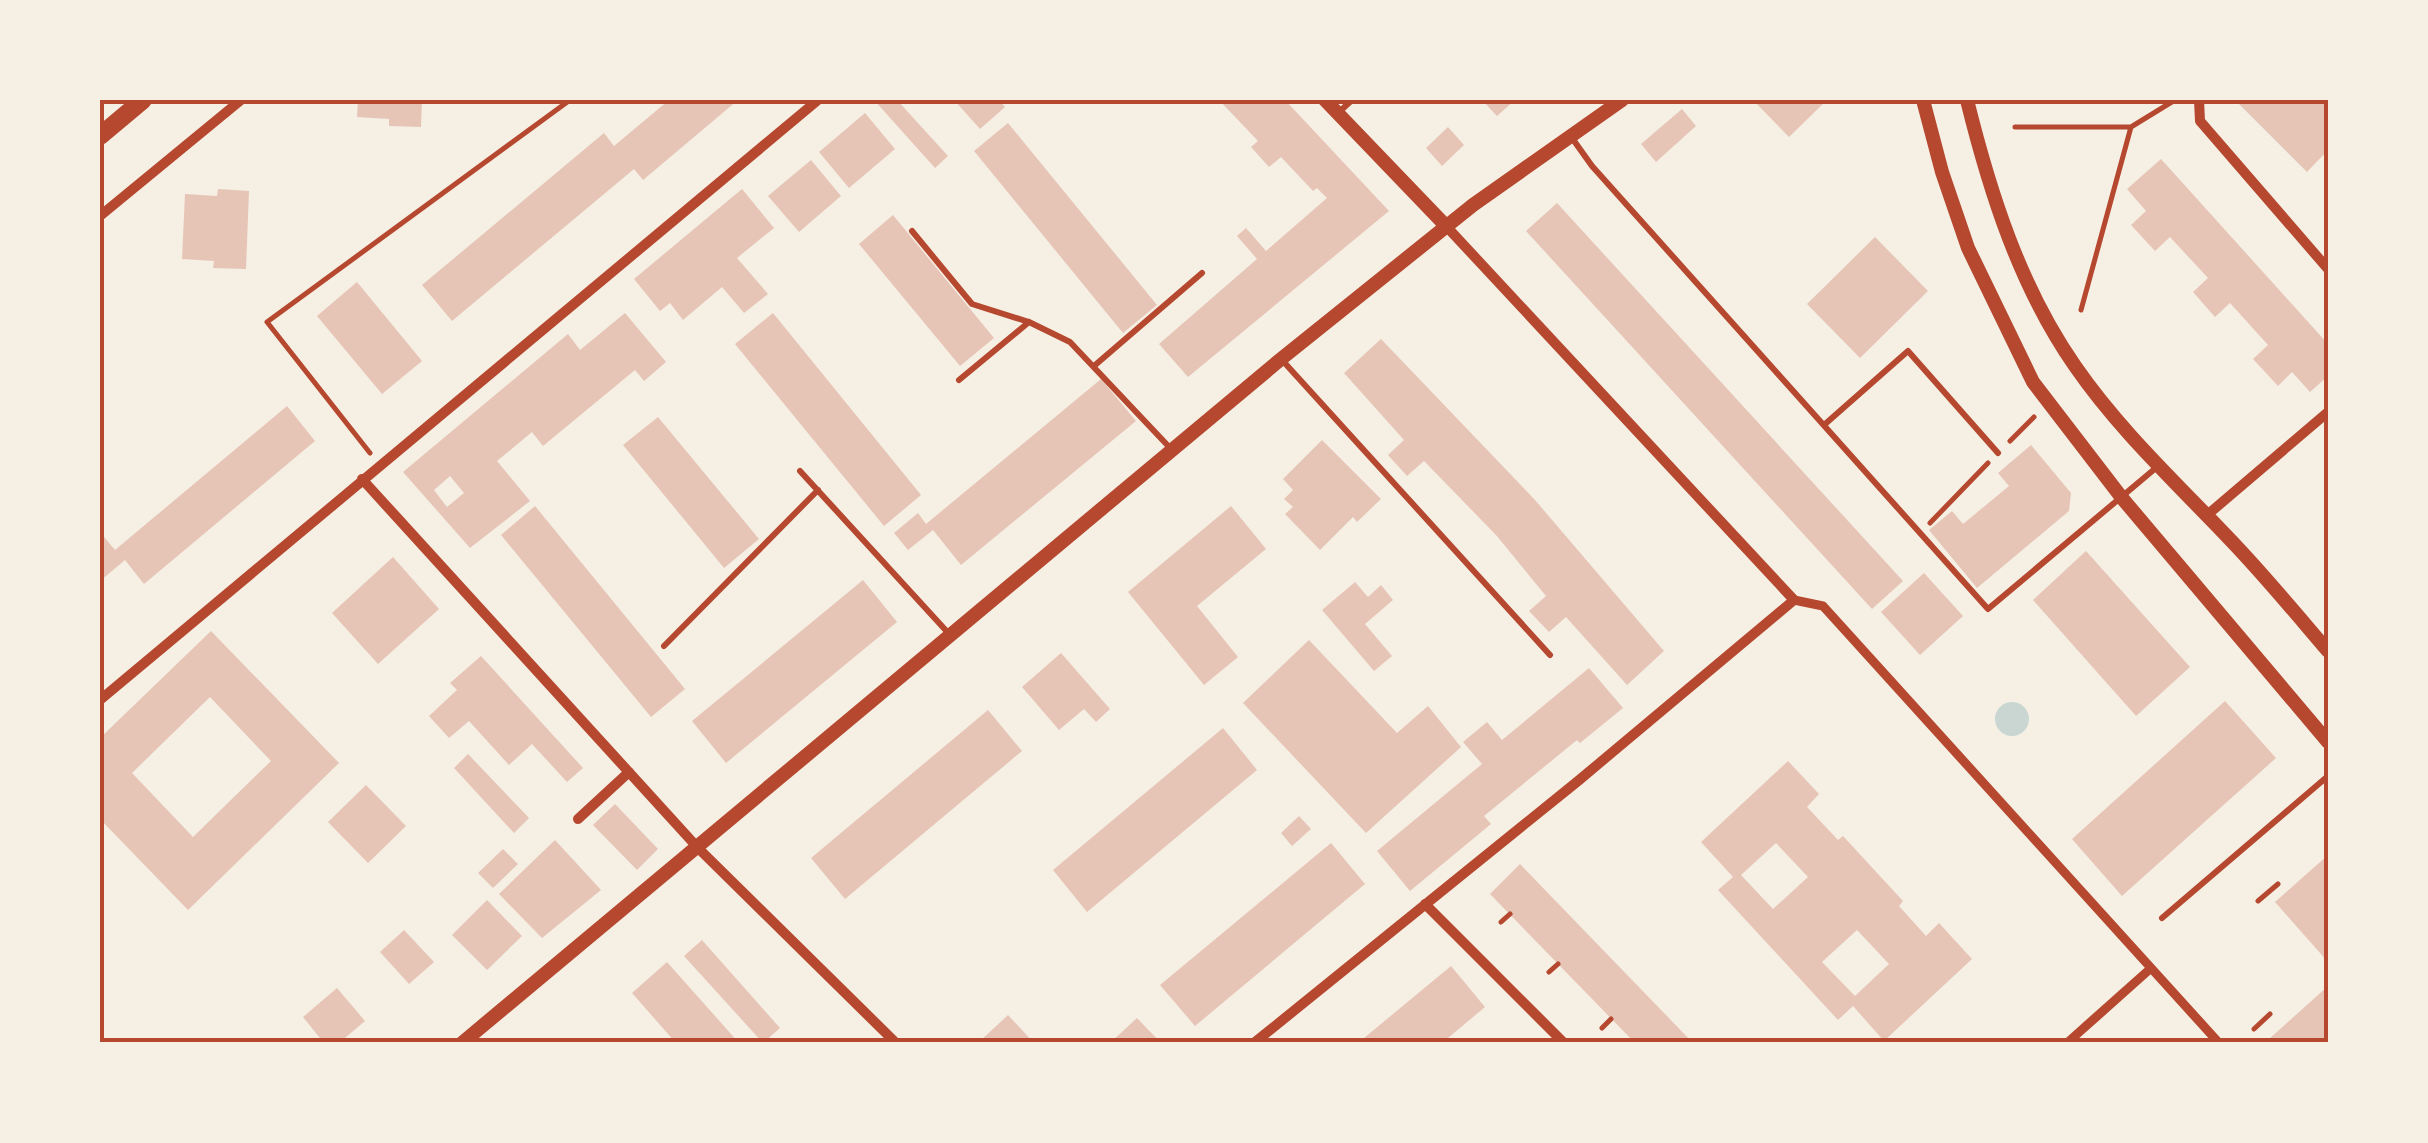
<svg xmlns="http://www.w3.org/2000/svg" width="2428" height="1143" font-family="'Exo 2',sans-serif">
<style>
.water{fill:#c9d6d2}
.building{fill:#e6c5b7;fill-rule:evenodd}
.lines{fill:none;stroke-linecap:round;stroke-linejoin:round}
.path{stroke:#b5482f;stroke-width:5}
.service{stroke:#b5482f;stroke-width:6}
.pedestrian{stroke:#b5482f;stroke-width:9}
.minor{stroke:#b5482f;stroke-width:10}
.tertiary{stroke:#b5482f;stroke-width:14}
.primary{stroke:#b5482f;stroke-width:18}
.neatline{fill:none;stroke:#b5482f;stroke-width:4}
</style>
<rect width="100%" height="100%" fill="#f6efe4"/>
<!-- water -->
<path class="water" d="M1995 719a17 17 0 1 1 34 0a17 17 0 1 1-34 0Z"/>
<!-- building -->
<path class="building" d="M358,100h64l-1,27 -32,-1v-7l-32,-2z
M669,100h69l-95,80 -9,-11 -182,152 -30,-36 182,-152 10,13z
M874,100h23l51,56 -13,12z
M954,100h45l6,7 -25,22z
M1219,100h66l104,111 -201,166 -29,-33 98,-85 -20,-23 9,-8 20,23 61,-53 -10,-10 -4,3 -32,-34 -12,10 -18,-20 7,-6z
M1482,100h33l-18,16z
M1753,100h74l-38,37z
M2235,100h93v50l-21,22z
M1682,109l14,17 -40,36 -15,-18z
M865,113l30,36 -46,39 -30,-36z
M1008,123l149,182 -34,28 -149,-182z
M1448,127l16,18 -22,21 -16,-18z
M2161,159l167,185v32l-18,16 -18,-20 -14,14 -25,-27 15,-14 -38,-42 -15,14 -22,-25 15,-14 -38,-41 -15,14 -24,-26 15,-14 -19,-22z
M811,160l30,36 -42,36 -31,-36z
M218,189l31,2 -3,78 -33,-1 1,-7 -32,-2 3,-65 32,2z
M742,189l32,39 -37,30 31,36 -24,19 -22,-26 -39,33 -13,-17 -10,8 -26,-32z
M1557,203l346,378 -31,28 -346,-378z
M893,215l101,123 -34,28 -101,-122z
M1875,237l53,54 -68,67 -53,-54z
M357,282l65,79 -40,33 -65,-78z
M625,313l41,49 -22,19 -9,-11 -92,76 -11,-14 -35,29 33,40 -60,47 -67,-76 165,-138 12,16zM450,476l14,17 -17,14 -13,-17z
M773,313l148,182 -37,31 -149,-182z
M1381,339l154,161 129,151 -37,34 -61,-68 -17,15 -20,-21 17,-15 -50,-61 -72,-74 -17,15 -19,-21 16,-15 -60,-67z
M1101,379l35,42 -175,144 -28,-35 -25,20 -14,-17 24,-20 8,11z
M287,406l28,35 -171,143 -19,-24 -25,21v-49l15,18z
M658,417l101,122 -35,29 -101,-123z
M1322,440l59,59 -24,23 -4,-5 -33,33 -35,-36 8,-7 -9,-8 9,-9 -10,-11z
M2031,445l40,48 -2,18 -92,77 -48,-58 23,-19 11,13 46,-38 -11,-13z
M535,506l150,183 -34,28 -150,-182z
M1231,506l35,43 -69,57 41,51 -34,28 -76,-93z
M2086,551l104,116 -54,49 -103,-116z
M393,557l46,52 -61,55 -46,-51z
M1924,573l39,43 -43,39 -39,-43z
M863,580l34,42 -171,141 -34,-42z
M1355,582l13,15 13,-12 12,15 -28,24 27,32 -18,15 -52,-61z
M211,631l128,132 -151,147 -88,-91v-81zM210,697l61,64 -78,76 -61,-64z
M1309,640l88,93 31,-27 33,41 -95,86 -123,-130z
M1061,653l49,56 -14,13 -12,-13 -25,21 -37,-43z
M481,656l102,112 -16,14 -35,-38 -23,21 -40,-44 -20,17 -20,-22 28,-26 -7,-7z
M1589,668l34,40 -43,35 -3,-3 -93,76 7,8 -81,67 -33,-40 105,-87 -19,-22 24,-20 15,18z
M2225,701l51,57 -154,138 -50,-57z
M988,710l34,41 -177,148 -34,-41z
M1223,728l34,42 -170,142 -34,-42z
M468,754l61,64 -15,15 -60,-65z
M1788,761l31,33 -12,13 31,33 5,-4 60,65 -4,5 27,30 13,-13 33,36 -88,82 -31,-35 -15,14 -120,-130 15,-13 -32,-35zM1776,843l32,34 -35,32 -32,-34zM1857,930l32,34 -34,32 -33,-34z
M366,785l40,41 -38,37 -40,-41z
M615,804l43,45 -21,21 -44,-45z
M1299,816l12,13 -19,17 -11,-13z
M555,840l46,50 -59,48 -43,-44z
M1331,843l34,41 -170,142 -35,-41z
M503,849l15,15 -25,24 -15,-15z
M2328,855v107l-53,-60z
M1520,864l173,179h-58l-145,-149z
M487,900l35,36 -35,34 -35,-35z
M404,930l30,32 -25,22 -29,-32z
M702,940l78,88 -17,15 -79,-87z
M667,962l72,81h-63l-44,-50z
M1451,966l34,41 -43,36h-84z
M2328,986v57h-56l-3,-4z
M337,988l28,33 -26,22h-15l-21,-26z
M1008,1015l26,28h-56z
M1137,1018l24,25h-51z"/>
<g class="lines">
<!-- path -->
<path class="path" d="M2015,127h116
M2081,310l50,-183 44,-27
M2010,441l24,-24
M370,453l-103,-131 303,-222
M1930,523l58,-60
M2258,901l20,-17
M1501,922l9,-8
M1549,972l9,-8
M1602,1028l9,-9
M2254,1029l16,-15"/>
<!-- service -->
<path class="service" d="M1338,113l14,-13
M1572,138l20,28 396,443 169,-142
M912,231l60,73 57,18 41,20 102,108
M1282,360l268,295
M1094,366l108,-93
M959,380l70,-58
M1824,425l84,-74 90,102
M800,471l151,165
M664,646l154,-156
M2162,918l166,-142"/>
<!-- pedestrian -->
<path class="pedestrian" d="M1794,600l29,6 396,437
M2067,1043l83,-74"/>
<!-- minor -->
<path class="minor" d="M2199,100l1,21 128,148
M100,216l141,-116
M362,479l336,369 198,195
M2206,516l122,-104
M100,700l718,-600
M578,819l51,-47
M1425,904l139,139
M1254,1043l324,-262 216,-181 -348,-374"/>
<!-- tertiary -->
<path class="tertiary" d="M1325,100l121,126
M1923,100l19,72 26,76 65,134 89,116 206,244
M1967,100c23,93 53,187 108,266 47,68 107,122 163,182 31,33 60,68 90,103
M462,1043l819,-684 192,-154 149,-105"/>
<!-- primary -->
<path class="primary" d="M100,136l43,-36"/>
</g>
<!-- border -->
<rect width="2428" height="1143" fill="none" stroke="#f6efe4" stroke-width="205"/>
<rect x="102" y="102" width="2224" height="938" class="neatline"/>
</svg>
